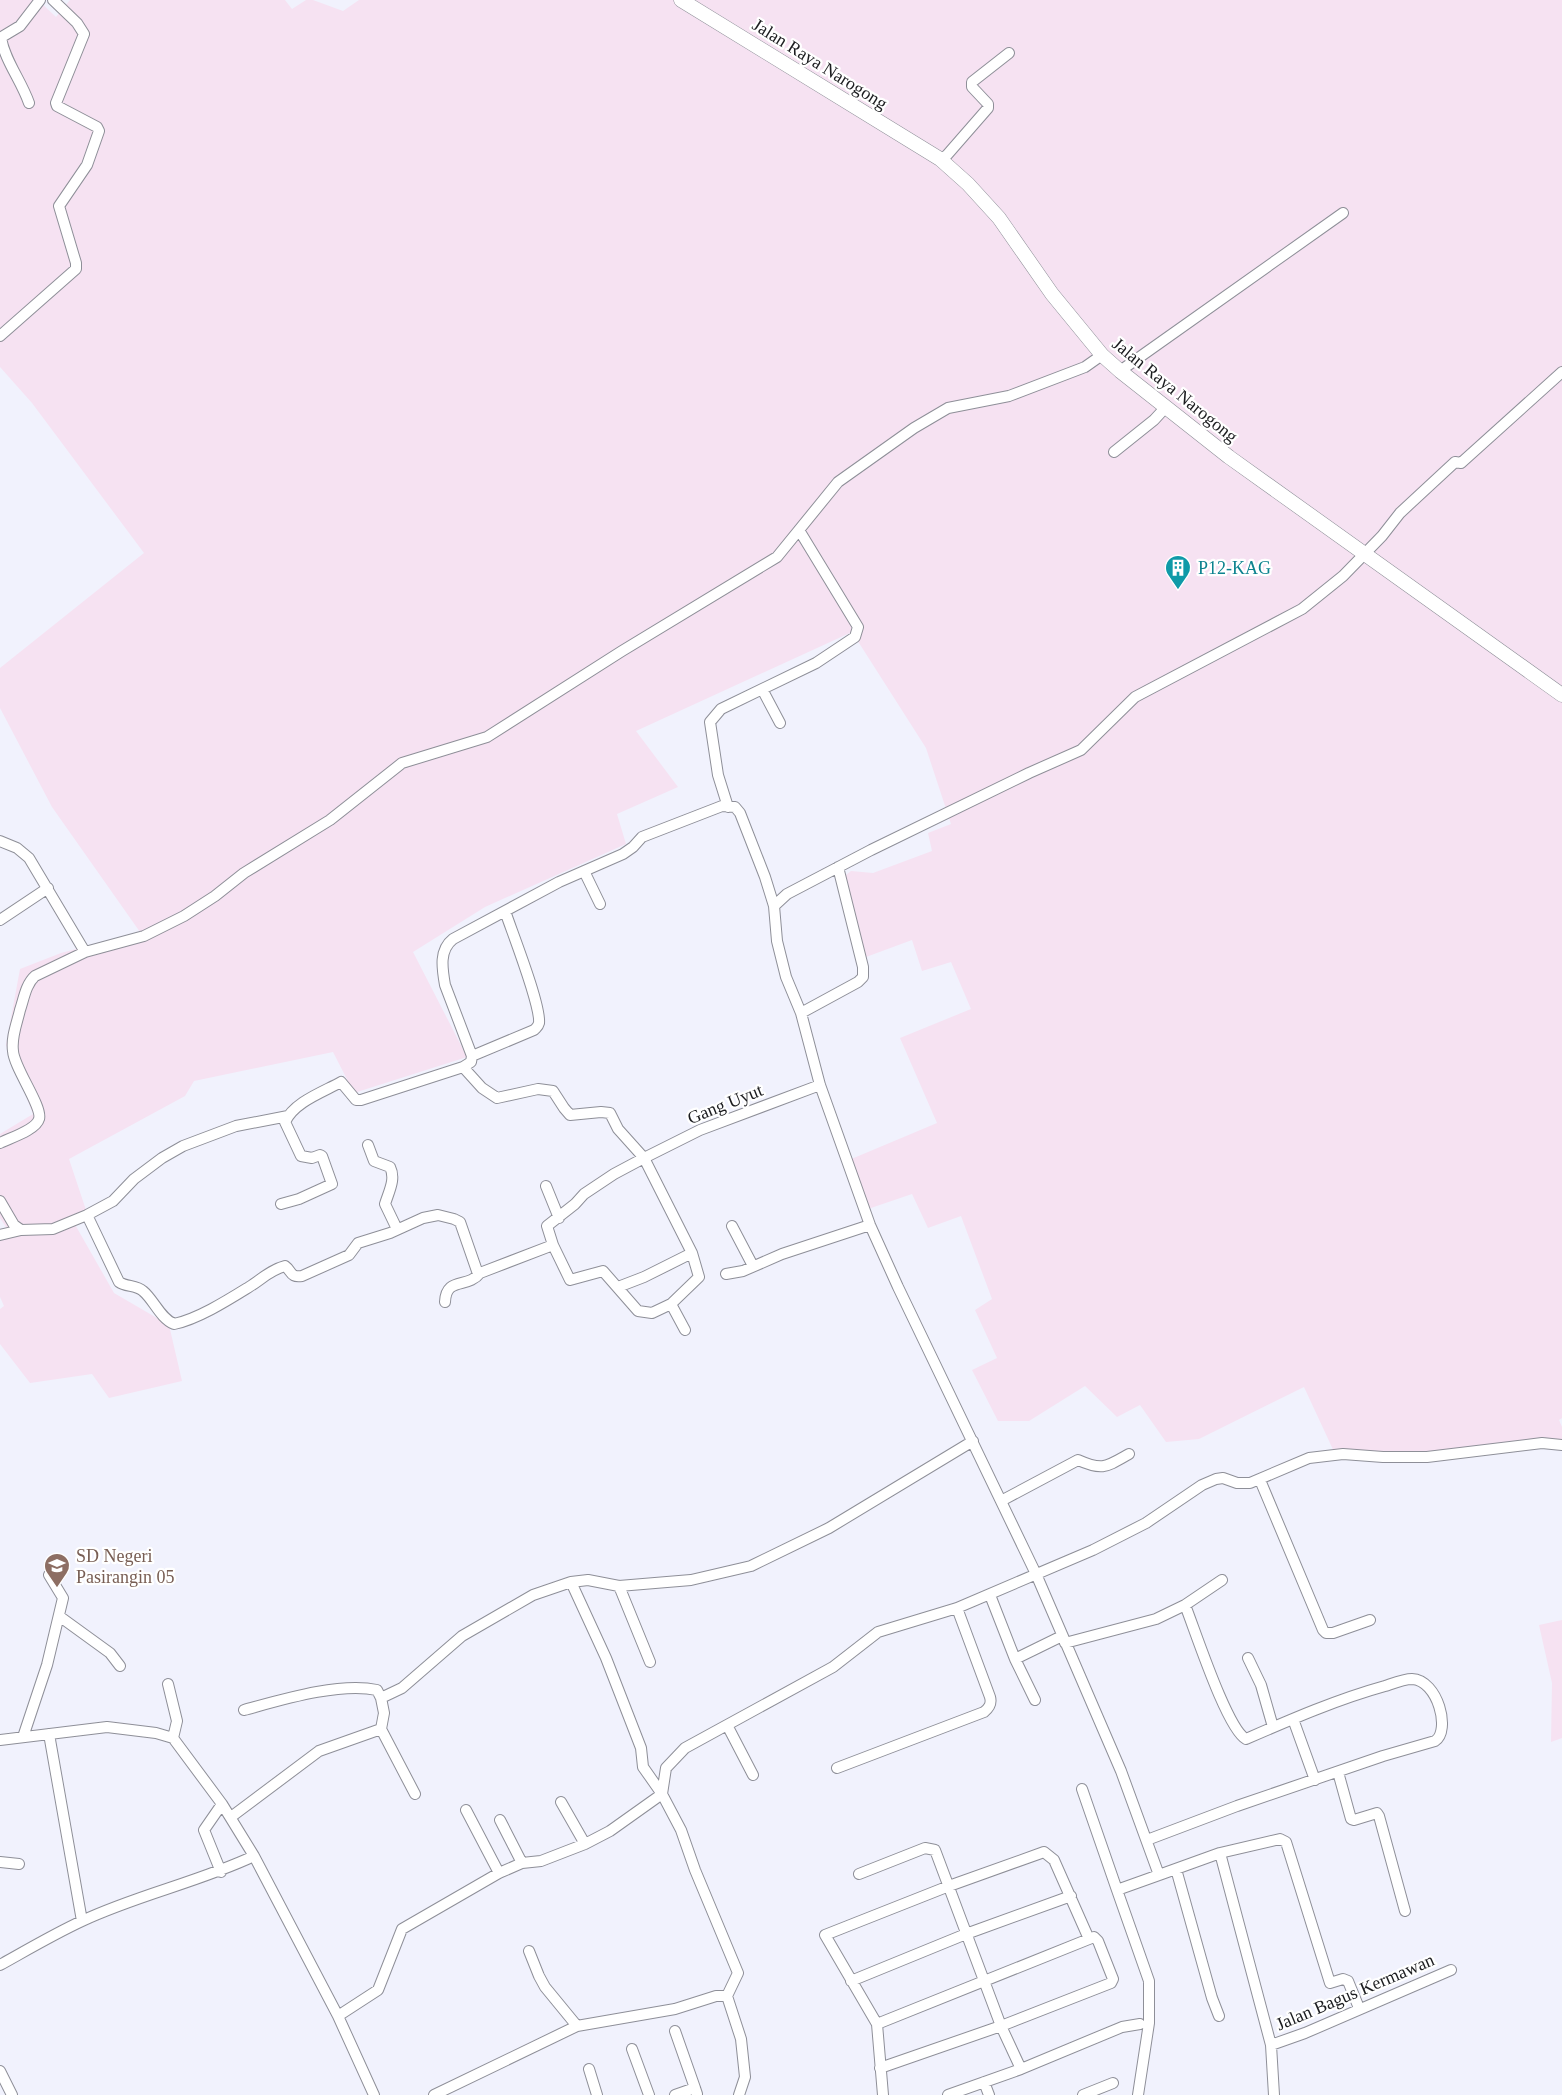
<svg xmlns="http://www.w3.org/2000/svg" width="1562" height="2095" font-family="Georgia,serif">
<style>
.industrial{fill:#f6e2f2}
.lines{fill:none;stroke-linecap:round;stroke-linejoin:round}
.minor-casing{stroke:#8e8f98;stroke-width:12}
.major-casing{stroke:#8e8f98;stroke-width:15}
.minor{stroke:#fff;stroke-width:10}
.major{stroke:#fff;stroke-width:14}
.labels{text-anchor:middle;stroke-width:4.5;stroke-linejoin:round;paint-order:stroke}
.street-label{font-size:18px;fill:#1b1c1f;stroke:#fff}
.culture-label{font-size:18px;fill:#0d838f;stroke:#fff;text-anchor:start}
.education-label{font-size:18px;fill:#785e54;stroke:#fff;text-anchor:start}
</style>
<rect width="100%" height="100%" fill="#f1f2fd"/>
<!-- industrial -->
<path class="industrial" d="M0,0h38l18,17 14,-17h215l7,9 14,-9h7l30,11 16,-11h1203v1418l-3,2 3,7v13l-45,9 -119,14 -62,-7 -32,-69 -105,52 -33,3 -26,-37 -23,12 -32,-31 -56,35h-31l-26,-51 25,-12 -22,-48 17,-11 -31,-83 -33,12 -16,-34 -44,15 -19,-49 88,-37 -37,-85 71,-29 -20,-47 -29,9 -10,-31 -46,17 -24,-79 9,-7 22,2 59,-22 -4,-18 23,-9 -25,-76 -74,-116 -216,99 42,56 -61,27 9,30 -141,63 -72,45 54,105 -113,36 -21,-41 -139,29 -9,15 -116,63 17,51 -13,11 41,72 55,32 13,56 -73,17 -17,-24 -62,9 -30,-39v-35l4,-3 -4,-9v-62l8,-5 -8,-12v-84l33,-20 -27,-69 14,-76 41,-16 79,-21 -88,-125 -52,-99v-40l144,-115 -112,-150 -32,-36z
M1562,1620v118l-11,4 1,-59 -13,-58z"/>
<g class="lines">
<defs>
<path id="minor" d="M0,38l20,-12 20,-26
M1,38c4,23 20,42 28,65
M940,159l7,-4 41,-47v-4l-16,-17v-5l37,-29
M0,336l76,-67v-6l-17,-57 28,-41 12,-34 -2,-4 -40,-21 -1,-3 28,-69 -7,-11 -24,-23
M1120,371l223,-158
M1114,452l40,-32 11,-12
M762,689l18,34
M728,807l-10,-32 -8,-53 11,-13 95,-46 39,-26 3,-10 -59,-97
M0,841l17,7 12,10 56,94
M584,871l16,33
M0,920l48,-32
M801,1013l57,-31 5,-5v-10l-25,-100
M472,1056l62,-26c3,-3 4,-3 5,-7 2,-18 -27,-91 -34,-112
M463,1067l19,21 15,10 41,-9 15,2 11,17 6,7 31,-3 9,1 8,16 26,29 48,95 -48,24 -26,10
M0,1143c10,-5 36,-13 39,-24 4,-12 -25,-51 -26,-68 -2,-14 4,-28 7,-41 4,-12 6,-26 15,-34l50,-24 59,-16 40,-20 31,-20 29,-23 86,-53 72,-57 85,-26 135,-86 155,-94 61,-75 76,-54 34,-20 61,-12 76,-29 17,-12
M368,1145l6,16 16,6c6,12 -1,24 -5,37l12,25
M546,1186l13,32
M0,1201l14,24 7,5
M281,1204l18,-5 33,-15 -10,-28 -2,-1 -8,3 -11,-2 -16,-34c9,-20 38,-30 56,-40l15,18h5l102,-33 8,-5 1,-6 -27,-71c-3,-17 -6,-35 8,-46l106,-57 64,-28 10,-7 9,-10 80,-31 13,1 5,6 25,64 9,29
M87,1215l32,67c7,5 17,3 24,9 11,9 17,27 31,33 24,-5 54,-24 75,-37 13,-8 21,-17 36,-21 7,5 5,12 17,10l47,-21 9,-12 32,-10 33,-15 15,-3 16,4 6,3 17,49 3,2 73,-28
M732,1226l21,40
M0,1235l21,-5 32,-1 34,-14 26,-14 21,-22 28,-21 21,-12 53,-20 52,-10
M726,1274l17,-3 39,-17 88,-29
M445,1302c1,-26 23,-13 35,-29
M671,1304l28,-27 -7,-24
M685,1330l-14,-26 -19,9 -14,-2 -35,-40 -33,9 -17,-35 -6,-19 28,-22 9,-10 30,-20 30,-16 56,-28 120,-45
M1260,1480l63,150 3,3h7l37,-13
M1001,1501l77,-41c25,11 28,7 51,-6
M619,1586l31,76
M990,1595l25,64
M59,1616l51,37 10,13
M1065,1643l91,-24 29,-14 37,-25
M1248,1658l13,27 12,42
M168,1684l9,37 -4,17
M1035,1700l-20,-41 47,-23
M244,1710c37,-10 95,-28 133,-20l4,8
M1293,1719l22,61
M727,1725l26,50
M381,1729l34,65
M49,1734l33,187
M23,1737l24,-72 16,-67 -14,-23
M0,1740l107,-13 49,6 17,5 49,66 32,52 84,160 36,79
M837,1768l147,-56c5,-4 8,-8 6,-15l-33,-89
M1338,1772l13,47 3,1 23,-7 2,3 26,95
M1082,1789l35,101
M561,1802l24,42
M466,1810l33,63
M231,1817l88,-66 62,-22 3,-16 -3,-15 21,-10 60,-52 71,-41 38,-13 17,-2 31,6 72,-6 60,-14 78,-38 144,-87
M500,1820l22,43
M1147,1840l90,-34 146,-50 52,-15c16,-10 3,-61 -23,-62 -8,0 -18,4 -27,7 -47,13 -93,33 -139,53 -19,-10 -51,-109 -61,-134
M1220,1853l51,192 3,50
M0,1862l19,2
M1176,1869l36,129 7,18
M221,1872l-17,-42 18,-26
M859,1874l66,-26 10,2 66,176 -121,42
M529,1951l10,25 6,11 32,39
M0,1965c27,-15 54,-31 82,-44 55,-26 117,-39 172,-65
M851,1981l115,-47 105,-38
M1359,2008l-11,-27 -5,-2 -13,4 -44,-141 -6,-3 -60,14 -61,22 -38,-104 -85,-197 -138,-287 -28,-62 -50,-140 -19,-72 -15,-36 -9,-36 -3,-35 13,-12 84,-44 158,-77 52,-23 54,-53 167,-88 41,-33 39,-40 18,-23 55,-51 6,1 101,-91
M338,2016l40,-26 24,-61 97,-56 23,-10 19,-2 44,-17 25,-13 52,-37 -19,-27 -2,-19 -35,-90 -35,-76
M877,2024l212,-85
M675,2031l20,57
M1271,2045l34,-12 146,-63
M632,2049l17,46
M589,2069l8,26
M0,2071l12,24
M984,2082l5,13
M434,2095l143,-69 98,-17 41,-13h11
M675,2095l20,-7 2,6
M739,2095l6,-18 -4,-38 -14,-43 11,-23 -43,-103 -14,-40 -19,-36 4,-26 19,-20 148,-81 45,-35 79,-24 136,-58 53,-27 56,-38 14,-6 7,-1 14,5h13l59,-25 34,-4 40,3h44l115,-14 20,2
M883,2095l-6,-71 -52,-89 124,-49 95,-34 10,8 35,79 5,-2 4,4 15,38 -2,4 -110,43 20,43
M948,2095l73,-26 101,-42 18,-3
M1083,2095l30,-12
M1138,2095l11,-72v-42l-32,-91 42,-15"/>
<path id="major" d="M681,0l259,159 28,25 31,34 53,76 50,61 18,16 109,86 333,238"/>
</defs>
<!-- minor casing -->
<use href="#minor" class="minor-casing"/>
<!-- major casing -->
<use href="#major" class="major-casing"/>
<!-- minor -->
<use href="#minor" class="minor"/>
<!-- major -->
<use href="#major" class="major"/>
</g>
<!-- icons -->
<defs>
<symbol id="building-pin" viewBox="-11 -11 22 30"><path d="M0 17L-7.5 6A9.5 9.5 0 1 1 7.5 6Z" fill="#0f9aa8" stroke="#fff"/><path d="M-4-6H4V6H1V3H-1V6H-4ZM-2.5-4.3h1.7v1.8h-1.7ZM.8-4.3h1.7v1.8H.8ZM-2.5-1h1.7V.8h-1.7ZM.8-1h1.7V.8H.8Z" fill="#fff"/></symbol>
<symbol id="school-pin" viewBox="-11 -11 22 30"><path d="M0 17L-7.5 6A9.5 9.5 0 1 1 7.5 6Z" fill="#8d6e63" stroke="#fff"/><path d="M0-5L7-2L0 1L-7-2ZM-4 1L0 2.5L4 1V4Q0 6-4 4Z" fill="#fff"/></symbol>
</defs>
<g fill-rule="evenodd">
<use href="#building-pin" x="1163" y="553" width="30" height="40"/>
<use href="#school-pin" x="42" y="1551" width="30" height="40"/>
</g>
<g class="labels">
<!-- street labels -->
<g class="street-label">
<text transform="translate(820 64) rotate(32)" y="6">Jalan Raya Narogong</text>
<text transform="translate(1175 390) rotate(39)" y="6">Jalan Raya Narogong</text>
<text transform="translate(725 1104) rotate(-22)" y="6">Gang Uyut</text>
<text transform="translate(1355 1992) rotate(-23)" y="6">Jalan Bagus Kermawan</text>
</g>
<!-- culture labels -->
<g class="culture-label">
<text x="1198" y="574">P12-KAG</text>
</g>
<!-- education labels -->
<g class="education-label">
<text x="76" y="1562">SD Negeri<tspan x="76" dy="21">Pasirangin 05</tspan></text>
</g>
</g>
</svg>
